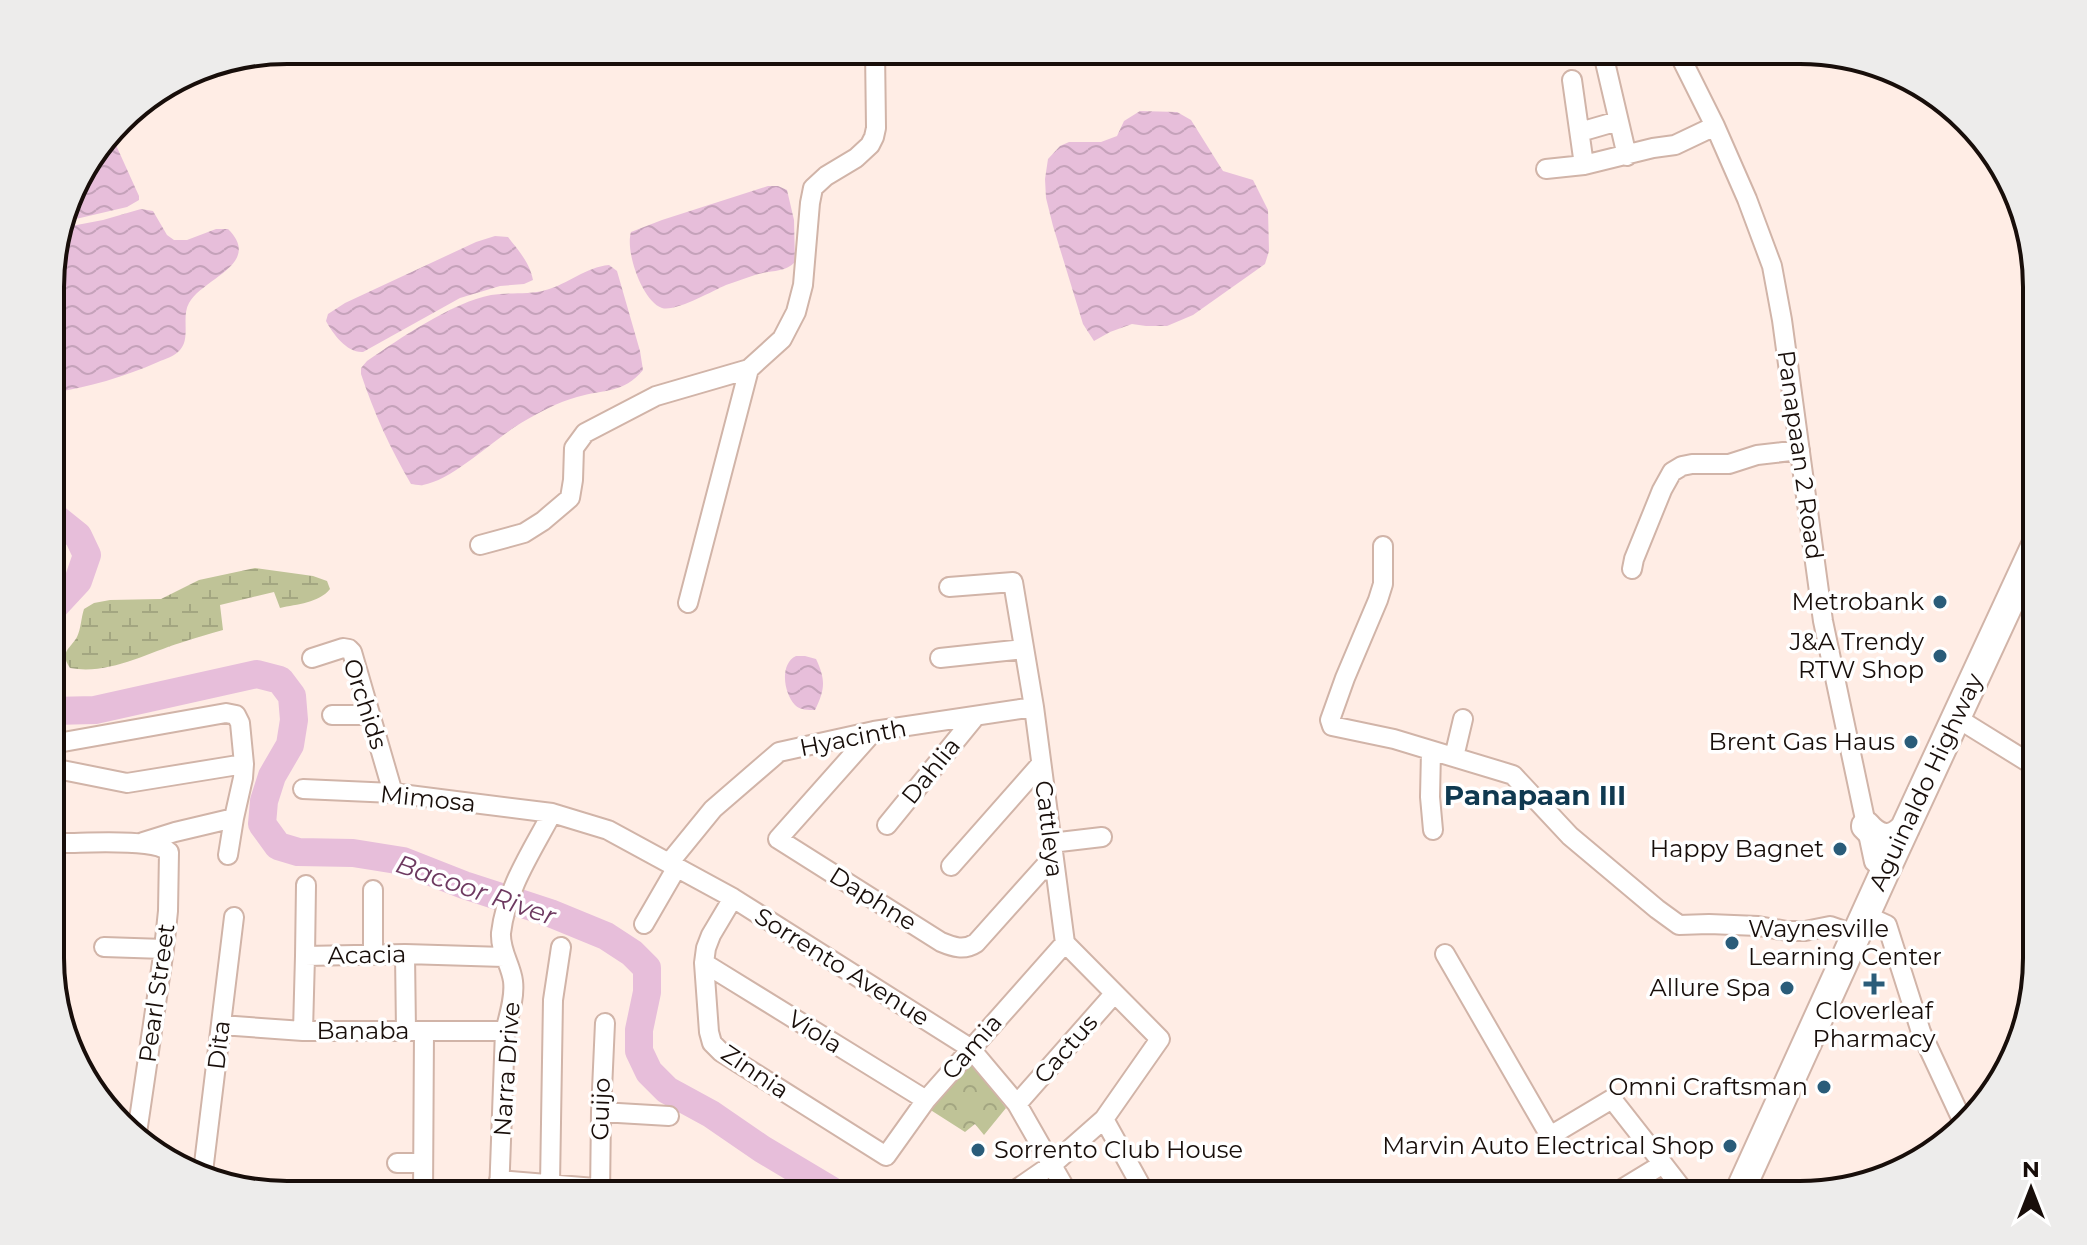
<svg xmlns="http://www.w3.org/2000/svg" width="2087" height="1245" font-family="Montserrat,sans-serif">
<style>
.forest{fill:url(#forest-crowns)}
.wetland{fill:url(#wetland-marsh)}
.water{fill:url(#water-waves)}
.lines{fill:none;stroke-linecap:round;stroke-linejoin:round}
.river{stroke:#e7beda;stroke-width:28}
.minor-casing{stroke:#d1b4a8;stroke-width:22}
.highway-casing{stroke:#d1b4a8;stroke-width:32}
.minor{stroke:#fff;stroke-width:18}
.highway{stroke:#fff;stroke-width:28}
.poi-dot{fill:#2a5c79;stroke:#fff;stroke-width:3}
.labels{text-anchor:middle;stroke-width:7;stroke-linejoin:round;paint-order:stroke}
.street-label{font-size:24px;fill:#180e0a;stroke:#fff}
.poi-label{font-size:24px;fill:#180e0a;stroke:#fff;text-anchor:end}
.water-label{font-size:26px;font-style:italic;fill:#6e3a61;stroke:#fff}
.quarter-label{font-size:28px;font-weight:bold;fill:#103950;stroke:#fff}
.rim{fill:none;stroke:#180e0a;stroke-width:4}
</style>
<defs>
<pattern id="forest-crowns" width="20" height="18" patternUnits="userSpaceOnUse" patternTransform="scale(2)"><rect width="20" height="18" fill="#bfc397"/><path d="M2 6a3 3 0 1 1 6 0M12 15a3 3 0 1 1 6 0" fill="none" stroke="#a3a681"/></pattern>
<pattern id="wetland-marsh" width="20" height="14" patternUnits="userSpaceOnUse" patternTransform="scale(2)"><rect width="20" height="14" fill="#bfc397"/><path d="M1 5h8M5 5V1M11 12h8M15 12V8" fill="none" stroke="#a3a681"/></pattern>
<pattern id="water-waves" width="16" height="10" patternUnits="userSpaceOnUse" patternTransform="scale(2)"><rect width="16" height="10" fill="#e7beda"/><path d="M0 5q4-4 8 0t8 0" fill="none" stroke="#c5a2ba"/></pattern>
</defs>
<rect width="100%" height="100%" fill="#ffede5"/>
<!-- forest -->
<path class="forest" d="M973,1063l33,45 -22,27 -9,-11 -10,8 -36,-23z"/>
<!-- wetland -->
<path class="wetland" d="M255,568l58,8 14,5 3,8c-11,14 -33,15 -50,19l-6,-16 -54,13 3,25c-14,4 -29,8 -43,13 -35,11 -72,32 -110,25 -11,-16 0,-19 7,-31 4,-8 4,-19 7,-28l10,-6 16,-3 51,-1 38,-19z"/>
<!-- water -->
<path class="water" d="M1140,111l37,1 14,8 32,51 30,9 15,30 1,41 -4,13 -72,51 -26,11h-21l-14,-2 -22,8 -16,9 -11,-17 -30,-98 -7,-28 -1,-19 3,-20 12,-13 9,-4h32l16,-6 7,-15z
M111,134l28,62v4l-12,7 -64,15 12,-40z
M768,186h10l9,4 7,30 1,42c-10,11 -26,8 -40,13 -10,3 -19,7 -29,10 -14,6 -50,27 -64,23 -20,-7 -37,-57 -31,-76l31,-12z
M141,209l12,2 14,24 7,5h13l29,-11h12c35,35 -25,49 -39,74 -8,14 2,35 -9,47 -5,6 -15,9 -22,12 -34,15 -69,25 -106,31v-136l9,-29 42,-8z
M495,236l13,1c10,13 22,26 25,43l-9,4 -24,2 -40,12 -97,54c-16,1 -30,-18 -37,-31l2,-7 17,-11 131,-61z
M609,265l8,6 23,80 3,19c-20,24 -39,19 -66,27 -19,5 -39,16 -56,26 -28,17 -68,57 -98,62 -3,1 -9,-1 -12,-1 -21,-36 -37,-71 -50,-110v-6l6,-7c32,-22 86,-59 124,-66 18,-3 38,0 55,-5 22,-6 40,-23 63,-25z
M796,656h9l11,3c10,21 9,30 -1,51 -7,0 -15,0 -20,-5 -11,-11 -16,-41 1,-49z"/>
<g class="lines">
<!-- river -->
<path class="river" d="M52,515l26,21 9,19 -9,26 -26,28
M52,711l43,-1 162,-36 23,6 12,16 2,24 -4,25 -18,31 -8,25 -2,23 16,22 20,6 55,1 50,8 61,24 86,28 56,23 26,17 15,15v24l-8,38v21l10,21 18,18 44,24 51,35 77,46"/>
<defs>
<path id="minor" d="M1677,50l38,76 32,73 25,67 10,54 41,301 51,241 12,7
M1605,62l22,94
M1572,80l12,85
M1580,132l38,-11
M1546,169l38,-4 69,-17 22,-3 40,-19
M480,545l44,-12 19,-12 27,-23 3,-18 1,-32 11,-15 71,-37 93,-27
M1383,546v38l-5,16 -33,78 -15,42 2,6 62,13 119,36 57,61 87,73 22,16 30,-1 49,2 29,5h18l25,-5 26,9
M1632,569l2,-10 28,-69 10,-18 10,-6 10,-2h37l28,-9 43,-5
M949,587l64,-5 21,125 31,236 95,96 -56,80 -51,45 -45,31
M688,603l61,-234 33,-30 14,-27 7,-27 7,-82 3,-15 13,-12 30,-18 14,-13 4,-8 2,-9 -1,-78
M312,658l31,-10 6,1 3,3 41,141
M940,658l84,-9
M332,715h37
M1957,718l79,49
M874,731l-96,108 163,103c12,5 23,9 35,1l77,-86
M52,744l174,-31 10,2 4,8 4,41 -1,14 -9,40 -6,37
M1431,751l-1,46 3,33
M1454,757l9,-38
M52,768l75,15 117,-19
M303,789l90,4 159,20 56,17 125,68 237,150 47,56 52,91
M887,825l88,-108
M143,842l32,-10 59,-14
M1051,843l51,-6
M669,863l44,-54 66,-57 95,-21 160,-24
M951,866l90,-102
M52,892l3,-41 2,-5 7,-3c23,0 90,-5 105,9l-1,59 -4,38 -27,184
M733,898l-22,37 -5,13 -2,15 5,69 3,11 9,9 165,104 40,-56 139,-157
M1865,915l22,10 34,107 41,88
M644,924l33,-57
M104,947l60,2
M405,954l1,77
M1445,954l105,182 62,-37 51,65
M373,955v-65
M305,956l1,-71
M704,963l222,137
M221,1025l82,6h202
M303,1031l2,-75 100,-2 99,3
M1017,1104l97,-110
M601,1112l68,4
M1104,1119l42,76
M397,1163h26
M203,1172l31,-255
M499,1180l120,10 126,5
M550,1184l3,-184 8,-53
M423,1195l1,-164
M499,1195l6,-164c4,-15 10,-34 8,-50 -2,-16 -13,-30 -12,-48 5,-44 31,-82 51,-120
M600,1195l1,-83 4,-89
M1612,1195l51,-31 24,31"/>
<path id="highway" d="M1866,826c12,14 26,17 39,2
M1738,1195l148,-326 150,-324"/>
</defs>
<!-- minor casing -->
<use href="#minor" class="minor-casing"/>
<!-- highway casing -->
<use href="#highway" class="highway-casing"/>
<!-- minor -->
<use href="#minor" class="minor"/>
<!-- highway -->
<use href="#highway" class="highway"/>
</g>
<!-- markers -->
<g class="poi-dot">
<circle cx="1940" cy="602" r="8"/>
<circle cx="1940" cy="656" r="8"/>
<circle cx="1911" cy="742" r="8"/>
<circle cx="1840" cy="849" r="8"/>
<circle cx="1732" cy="943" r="8"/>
<path d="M1870 972h8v8h8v8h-8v8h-8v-8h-8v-8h8z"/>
<circle cx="1787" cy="988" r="8"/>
<circle cx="1824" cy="1087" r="8"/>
<circle cx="1730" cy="1146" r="8"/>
<circle cx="978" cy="1150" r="8"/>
</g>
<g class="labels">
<!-- street labels -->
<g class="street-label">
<text transform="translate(1800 455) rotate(82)" y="8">Panapaan 2 Road</text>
<text transform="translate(365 704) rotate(72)" y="8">Orchids</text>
<text transform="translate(853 738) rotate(-11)" y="8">Hyacinth</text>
<text transform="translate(931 771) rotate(-51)" y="8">Dahlia</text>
<text transform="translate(1926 782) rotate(-65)" y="8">Aguinaldo Highway</text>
<text transform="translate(428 799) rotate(6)" y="8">Mimosa</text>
<text transform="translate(1049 829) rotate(83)" y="8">Cattleya</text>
<text transform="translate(873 899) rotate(32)" y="8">Daphne</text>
<text transform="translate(367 955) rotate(-1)" y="8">Acacia</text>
<text transform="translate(842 967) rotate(32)" y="8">Sorrento Avenue</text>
<text transform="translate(157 993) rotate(-82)" y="8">Pearl Street</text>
<text x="363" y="1039">Banaba</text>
<text transform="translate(815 1032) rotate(32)" y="8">Viola</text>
<text transform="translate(219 1045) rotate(-83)" y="8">Dita</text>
<text transform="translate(972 1047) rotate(-49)" y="8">Camia</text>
<text transform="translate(1066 1049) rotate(-49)" y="8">Cactus</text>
<text transform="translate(507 1069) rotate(-86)" y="8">Narra Drive</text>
<text transform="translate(755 1072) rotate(34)" y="8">Zinnia</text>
<text transform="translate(601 1109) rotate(-88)" y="8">Guijo</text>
</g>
<!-- poi labels -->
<g class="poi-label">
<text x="1924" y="610">Metrobank</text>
<text x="1924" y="650">J&amp;A Trendy<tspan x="1924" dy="28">RTW Shop</tspan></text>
<text x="1895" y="750">Brent Gas Haus</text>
<text x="1824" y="857">Happy Bagnet</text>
<text x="1748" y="937" text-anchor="start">Waynesville<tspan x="1748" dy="28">Learning Center</tspan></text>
<text x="1771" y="996">Allure Spa</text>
<text x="1874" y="1019" text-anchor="middle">Cloverleaf<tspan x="1874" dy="28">Pharmacy</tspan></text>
<text x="1808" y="1095">Omni Craftsman</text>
<text x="1714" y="1154">Marvin Auto Electrical Shop</text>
<text x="994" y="1158" text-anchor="start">Sorrento Club House</text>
</g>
<!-- water labels -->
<g class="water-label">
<text transform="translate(476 890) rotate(19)" y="9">Bacoor River</text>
</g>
<!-- quarter labels -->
<g class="quarter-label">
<text x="1535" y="805">Panapaan III</text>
</g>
</g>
<!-- crop -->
<path d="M0 0H2087V1245H0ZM287 64H1800A223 223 0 0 1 2023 287V958A223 223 0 0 1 1800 1181H287A223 223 0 0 1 64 958V287A223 223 0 0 1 287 64Z" fill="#edeceb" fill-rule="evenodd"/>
<path class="rim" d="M287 64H1800A223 223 0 0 1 2023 287V958A223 223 0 0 1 1800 1181H287A223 223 0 0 1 64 958V287A223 223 0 0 1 287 64Z"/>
<!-- north arrow -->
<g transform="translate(2031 1189)" stroke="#ffffff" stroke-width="6" paint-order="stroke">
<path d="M0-6L14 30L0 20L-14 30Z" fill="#180e0a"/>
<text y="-12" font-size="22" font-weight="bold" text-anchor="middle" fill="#180e0a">N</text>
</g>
</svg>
